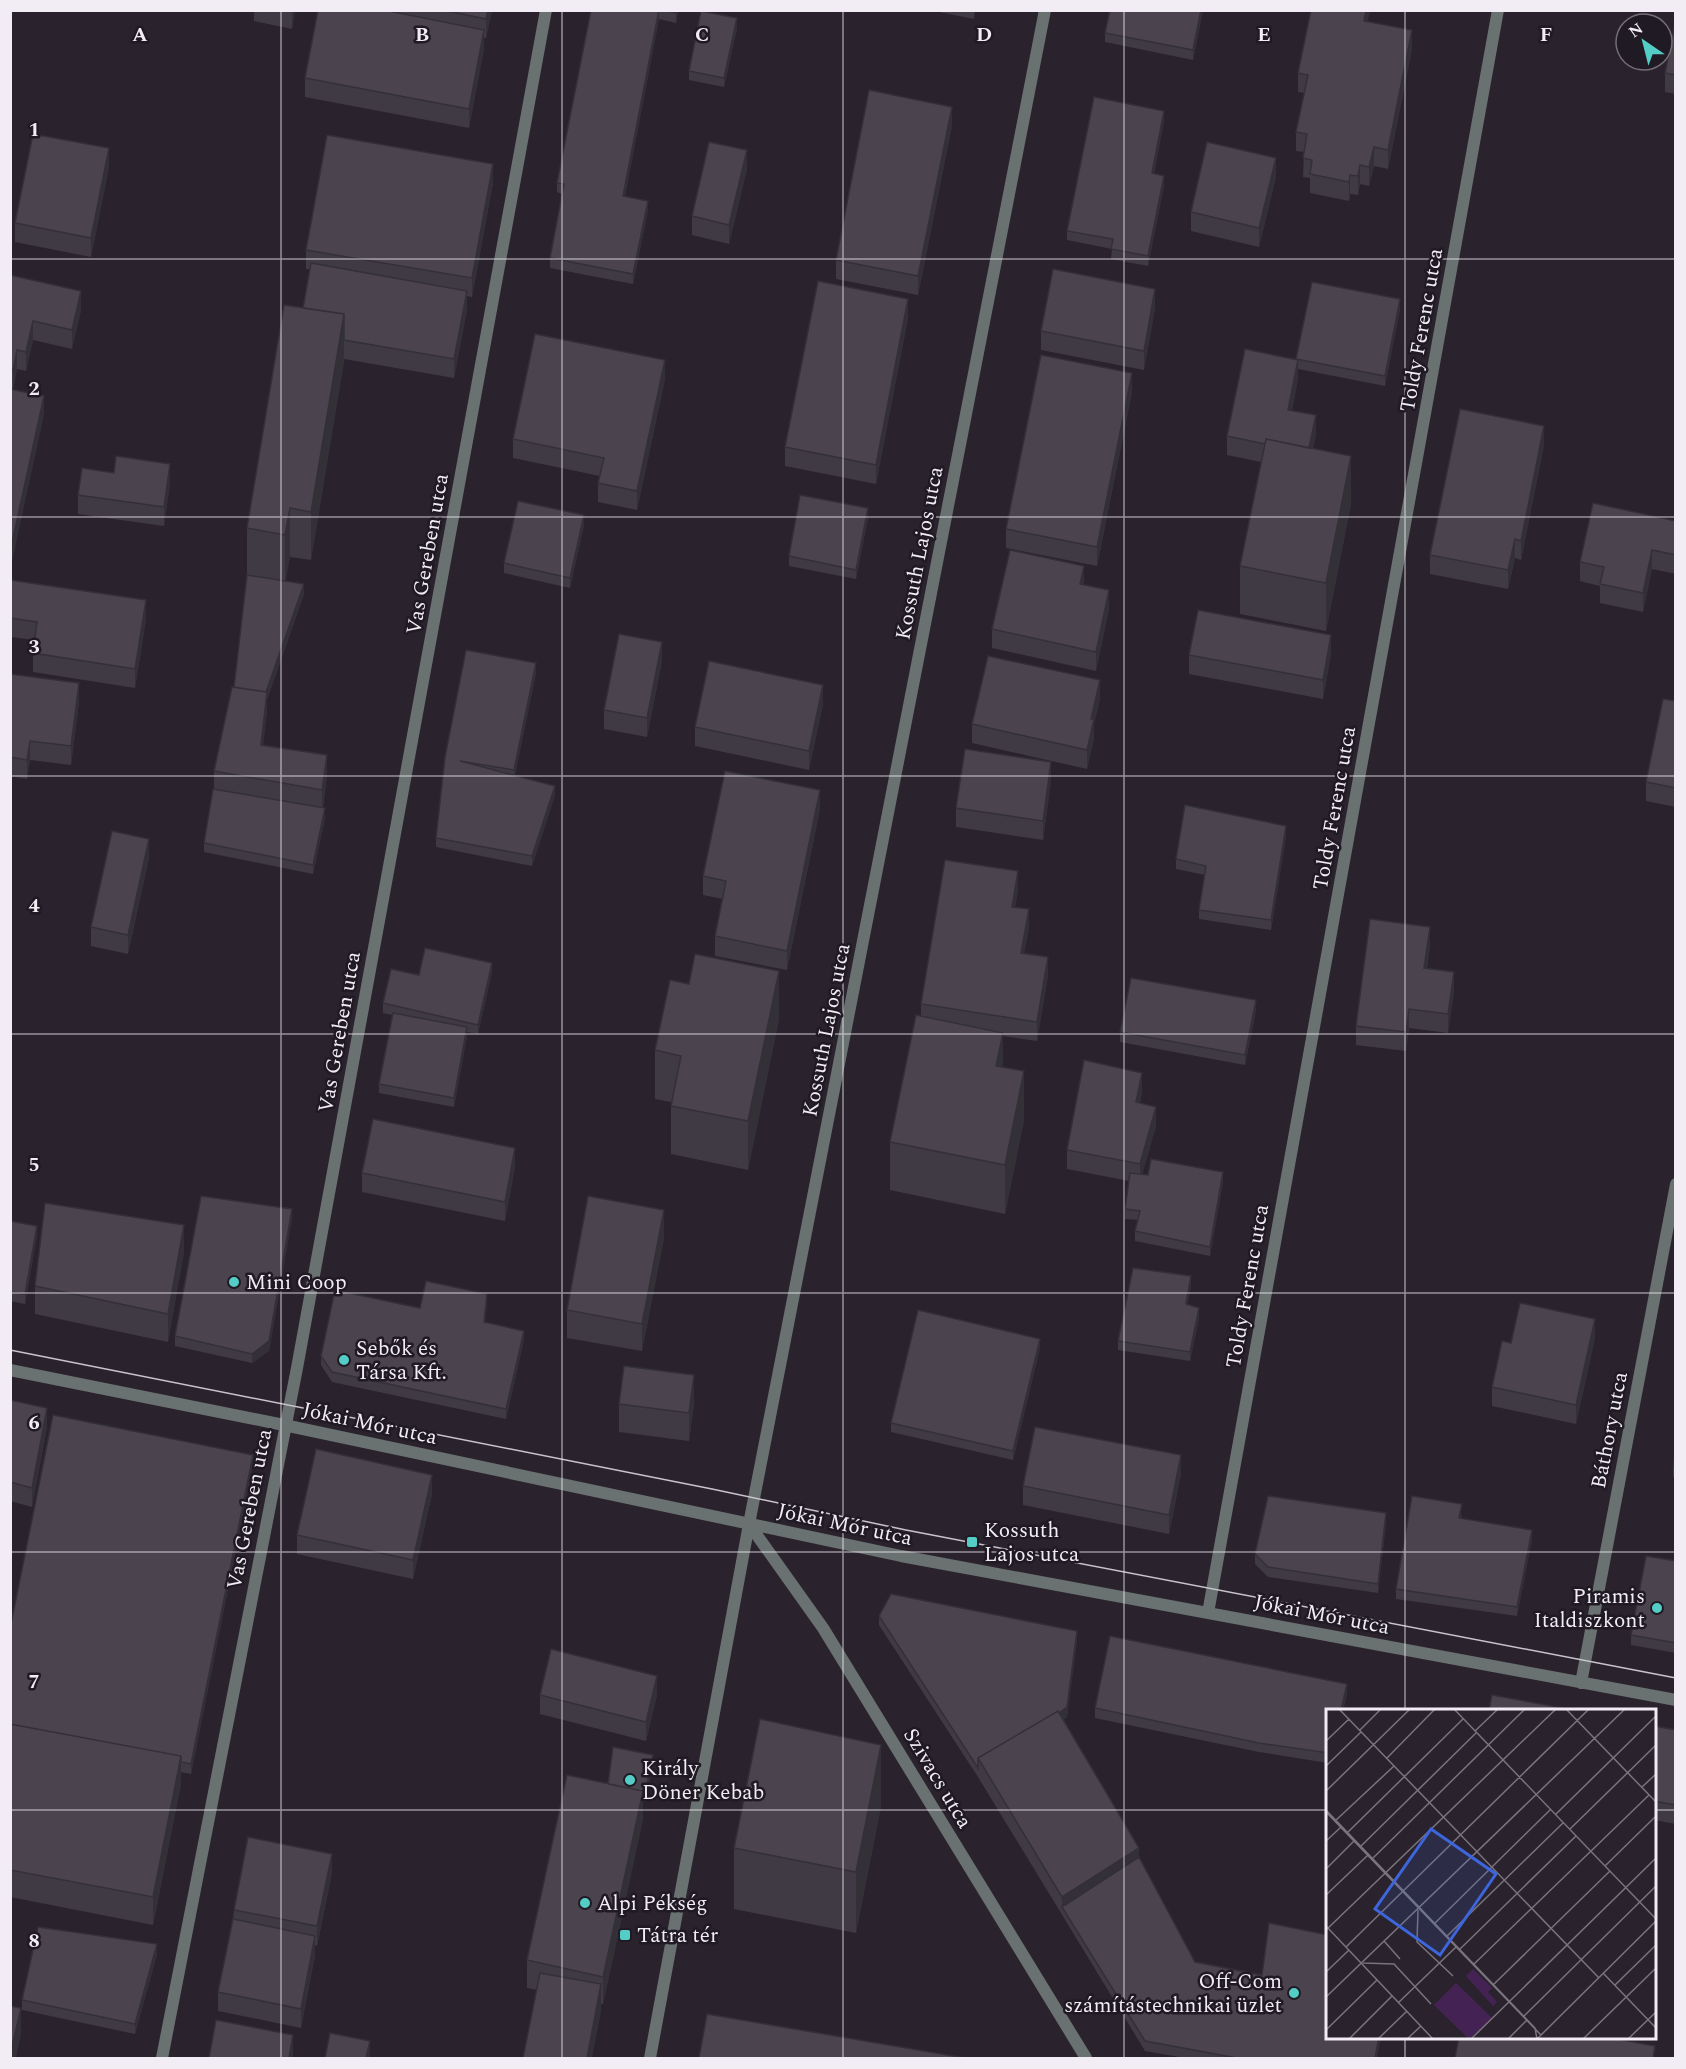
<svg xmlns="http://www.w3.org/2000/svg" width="1686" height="2069" font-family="Spectral,serif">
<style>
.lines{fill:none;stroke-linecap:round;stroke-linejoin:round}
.minor{stroke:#6a7171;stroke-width:12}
.tertiary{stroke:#6a7171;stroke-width:12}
.tram{stroke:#c9c4cc;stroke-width:1.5}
.wall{fill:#403a44}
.shaded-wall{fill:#343037}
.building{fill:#4b444f;stroke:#343037;stroke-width:1.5}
.grid{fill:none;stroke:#f2edf4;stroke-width:1.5;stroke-opacity:0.55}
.poi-dot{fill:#54cdc7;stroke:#201a24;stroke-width:2}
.labels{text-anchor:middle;stroke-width:5;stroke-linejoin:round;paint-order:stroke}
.street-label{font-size:21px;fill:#f2edf4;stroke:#201a24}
.poi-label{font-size:21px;fill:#f2edf4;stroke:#201a24;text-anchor:start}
.inset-road{fill:none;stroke:#7a747d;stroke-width:1.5}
.view{fill:#3d66dc;fill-opacity:0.15;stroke:#3d66dc;stroke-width:3}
.inset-edge{fill:none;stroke:#f2edf4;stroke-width:3}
.grid-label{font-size:20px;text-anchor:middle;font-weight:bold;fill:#f2edf4;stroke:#201a24;stroke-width:5;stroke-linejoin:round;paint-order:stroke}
</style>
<rect width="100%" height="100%" fill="#2a232d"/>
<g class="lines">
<!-- minor -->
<path class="minor" d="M10,1370l274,55 617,131 775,144
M749,1524l74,104 263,430
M1208,1613l290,-1603
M1581,1683l95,-499
M162,2058l135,-690 249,-1358"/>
<!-- tertiary -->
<path class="tertiary" d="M650,2058l99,-534 296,-1514"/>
<!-- tram -->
<path class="tram" d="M10,1350l702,139 194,41 770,148"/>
</g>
<!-- wall -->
<path class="wall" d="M254,10h41l-3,19 -38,-8z
M318,10h174l-6,28h-2v11l-15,79 -164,-31v-19z
M591,10h87l-2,13 -17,-4 -34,177 23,14 -15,74 -83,-16v-10l12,-64 -5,-2v-9z
M929,10h46l-1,9z
M1203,10l-10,50 -88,-18v-9z
M1311,10h59l-3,12 45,27 -24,120 -14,-3 -5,20 -9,-2 -2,11 -8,-1 -1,7 -39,-8v-15l-7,-1 1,-25 -8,-1v-19l8,-39 -6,-1v-19z
M1676,19v75l-11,-2v-19z
M737,28l-13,59 -35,-7v-9z
M1164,121l-10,53 10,12 -16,80 -37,-7 1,-10 -45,-9v-9z
M952,126l-34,169 -82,-16v-19z
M109,167l-18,90 -76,-15v-19z
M747,169l-18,75 -37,-9v-19z
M1276,177l-17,70 -68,-16v-19z
M493,183l-21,114 -5,-1v14l-13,68 -110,-19 -33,201 -21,-3 -5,24 19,13 -37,106v11l-4,34 64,29 -4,34 2,10 -12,56 -109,-22v-9l10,-54v-18l20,-84 13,-111v-48l56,-220 7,-39h-4v-19z
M10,275l71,35 -9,39 -39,-9 -7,31 -9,-2 -4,20 -3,-1z
M1155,308l-11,62 -103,-20v-19z
M1400,309l-15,77 -87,-17v10l-6,31 24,24 -3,14 38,56 -25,127 -86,-17v-48l21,-104 -34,-7v-19l69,-77z
M908,318l-32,166 -91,-18v-19z
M665,379l-28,131 -39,-8v-19l2,-7 -87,-18v-19z
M1132,392l-35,174 -91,-18v-19z
M1544,445l-23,115 -6,-2 -7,31 -78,-15v-19z
M170,483l-6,43 -86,-12v-19z
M868,518l-12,61 -67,-13v-10z
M1676,521v53l-24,-5 -9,43 -43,-9v-17l-20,-5v-19z
M584,525l-14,63 -66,-15v-10z
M10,580l136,39 -11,69 -102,-16v-19l2,-13 -25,-3z
M1084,585l25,24 -13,62 -104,-23v-19z
M1331,654l-8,45 -134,-25v-19z
M662,661l-15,76 -43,-8v-19z
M536,673l-21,102 40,20 -23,71 -96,-19v-9l9,-81z
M10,674l69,28 -8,63 -41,-5 -3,19 -17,-3z
M1100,699l-6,25v14l-7,31 -115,-26v-19z
M1676,701v106l-30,-6v-19z
M823,704l-14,66 -114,-24v-19z
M1051,781l-8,59 -87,-13v-19z
M820,809l-33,161 -72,-14v-20l8,-37 -20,-4v-19z
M1286,836l-15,94 -72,-11v-9l6,-35 -29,-6v-10z
M149,858l-21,96 -37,-8v-19z
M1018,890l-3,17 14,21 -5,25 24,23 -11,65 -34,-5v31l21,53 -19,94 -115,-24v-48l31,-126v-12z
M1430,946l-3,22 27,23 -6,42 -39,-5 -3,23 -50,-6v-19z
M492,972l-14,62 -11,-2v4l-13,71 -75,-14v-9l13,-69 -9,-2v-10l36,-28z
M1256,1010l-11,55 -125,-23v-10z
M779,1019l-31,151 -77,-16v-52l-16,-3v-49z
M1142,1092l-2,11 16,23 -14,48 81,8 -13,74 -75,-15v-10l3,-11 -13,-1v-10l4,-28 -62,-12v-19z
M515,1167l-10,54 -143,-29v-19z
M292,1218l-23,133 -17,12 -77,-17v-10z
M10,1221l27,14 -12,69 -15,-3z
M664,1238l-22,113 -75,-13v-28z
M184,1252l-16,90 -133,-28v-28z
M1191,1286l-4,19 12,13 -9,43 -72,-11v-9z
M487,1303l-2,19 39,18 -18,79 -174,-37 -11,-17v-9l99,-48z
M1595,1338l-19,86 -84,-18v-19l19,-44z
M1040,1348l-27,112 -122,-28v-9z
M10,1400l37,27 -15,80 -22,-6z
M694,1403l-5,38 -70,-9v-28z
M1676,1451v26h-3v-10z
M253,1464l-62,310 -10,-2v12l-28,141 -143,-28v-268z
M1181,1474l-12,60 -146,-29v-19z
M432,1494l-19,85 -116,-25v-19z
M1462,1514l-1,4 71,21 -15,77 -121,-17v-10z
M1386,1523l-8,70 -110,-16 -13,-13v-10z
M1676,1561v92l-45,-8v-10z
M879,1616l198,24 -10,77 -4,3 132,242 133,75h53l-4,21h-192l-40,-7 -167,-274 -99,-152z
M1347,1694l-4,16h-15v53l-69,-11 -164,-34v-10z
M540,1695h117l-11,46 -106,-27z
M1654,1726l22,4v94l-22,-4z
M653,1765l-8,37h-2v17l-40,185h-2v8l-64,-22 -10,-2v-28l81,-176z
M881,1806l-25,127 -122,-24v-61z
M332,1873l-15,73 -2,-1v10l-14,73 -83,-17v-19l15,-73 1,-9z
M157,1954l-22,80 -113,-24v-10z"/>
<!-- shaded-wall -->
<path class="shaded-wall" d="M292,10h3l-3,19z
M488,10h4l-6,28v-19z
M659,10v9l-36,187v-10z
M677,10h1l-2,13v-10z
M1201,10h2l-10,50v-10z
M1366,10h4l-6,30v-19z
M737,18v10l-13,59v-9z
M484,30v19l-15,79v-19z
M1412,30v19l-24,120v-19z
M952,107v19l-34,169v-19z
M1164,111v10l-12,62v-10z
M1374,147v19l-5,20v-19z
M109,148v19l-18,90v-19z
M747,150v19l-18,75v-19z
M1276,158v19l-17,70v-19z
M493,164v19l-21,114v-19z
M1360,165v19l-2,11v-19z
M1350,175v19l-1,7v-19z
M1164,176v10l-16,80v-10z
M648,201v9l-15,74v-10z
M1155,289v19l-11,62v-19z
M81,291v19l-9,39v-19z
M467,291v19l-13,68v-19z
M908,299v19l-32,166v-19z
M1400,299v10l-15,77v-10z
M344,314v49l-33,197v-48z
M33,321v19l-7,31v-19z
M17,350v19l-4,20v-19z
M665,360v19l-28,131v-19z
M1298,360v19l-10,50v-19z
M1132,373v19l-35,174v-19z
M44,396v19l-34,156v-19z
M1316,415v19l-8,38v-19z
M1544,426v19l-23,115v-19z
M1351,456v48l-25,127v-48z
M170,464v19l-6,43v-19z
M290,508v49l-5,27v-49z
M868,508v10l-12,61v-9z
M584,515v10l-14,63v-10z
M1515,539v19l-7,31v-19z
M1652,550v19l-9,43v-19z
M1084,566v19l-4,-1z
M304,584v10l-37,106v11l-6,53v-19l5,-53z
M1109,590v19l-13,62v-19z
M146,600v19l-11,69v-19z
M1331,635v19l-8,45v-19z
M662,642v19l-15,76v-19z
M536,663v10l-22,107v-10z
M1100,680v19l-6,25v14l-7,31v-19l4,-31z
M79,683v19l-8,63v-19z
M823,685v19l-14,66v-19z
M30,741v19l-3,19v-19z
M327,755v19l-5,35v-19z
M1051,762v19l-8,59v-19z
M555,786v9l-23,71v-10z
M820,790v19l-33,161v-19z
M325,808v10l-12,56v-9z
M1286,826v10l-15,94v-10z
M149,839v19l-21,96v-19z
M1018,871v19l-6,36v-19z
M1029,909v19l-8,44v-19z
M1430,927v19l-6,41v-19z
M1048,957v19l-11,65v-19z
M492,963v9l-14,62v-9z
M779,971v48l-31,151v-49z
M1454,972v19l-6,42v-19z
M1256,1000v10l-11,55v-10z
M1409,1009v19l-3,23v-19z
M467,1027v9l-13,71v-9z
M1003,1033v49l-7,-16z
M1024,1071v49l-19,94v-49z
M1142,1073v19l-6,29v-19z
M1156,1107v19l-16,57v-19z
M515,1148v19l-10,54v-19z
M1223,1172v10l-13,74v-9z
M292,1209v9l-23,133 -17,12v-9z
M664,1210v28l-22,113v-27z
M184,1225v27l-16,90v-28z
M37,1226v9l-12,69v-10z
M1191,1276v10l-5,28v-10z
M487,1294v9l-3,28v-9z
M1199,1308v10l-9,43v-9z
M1595,1319v19l-19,86v-19z
M524,1331v9l-18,79v-10z
M1040,1339v9l-27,112v-9z
M694,1375v28l-5,38v-28z
M47,1408v19l-15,80v-19z
M253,1455v9l-62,310v-10z
M1181,1455v19l-12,60v-19z
M432,1475v19l-19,85v-19z
M1386,1513v10l-8,70v-9z
M1532,1530v9l-15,77v-9z
M1077,1631v9l-10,77 -80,55 -5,-7z
M657,1676v19l-11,46v-19z
M1347,1684v10l-4,16h-2z
M881,1745v61l-25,127v-61z
M653,1755v10l-8,37v-9z
M181,1756v28l-28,141v-28z
M643,1791v28l-40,185v-27z
M1139,1848v19l-77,40v-10z
M332,1854v19l-15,73v-20z
M315,1936v19l-14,73v-19z
M157,1944v10l-22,80v-10z
M601,1984v28l-9,46h-5z
M21,2008v27l-5,23h-6z
M293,2035v23h-4z
M1379,2037h2l-4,21h-2z
M370,2041v17h-4z"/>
<!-- building -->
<path class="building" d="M318,10h66l100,20 -15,79 -164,-31z
M443,10h45l-2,9z
M591,10h68l-36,186 25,5 -15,73 -83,-16 14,-74 -7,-1z
M663,10h14l-1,3z
M1110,10h91l-8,40 -88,-17z
M1311,10h55l-2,11 48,9 -24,120 -14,-3 -5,20 -9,-2 -2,11 -8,-1 -1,7 -39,-8 2,-14 -9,-2 4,-24 -11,-2 12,-57 -10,-2z
M701,11l36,7 -13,60 -35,-7z
M1676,19v56l-11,-2z
M869,90l83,17 -34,169 -82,-16z
M1094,97l70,14 -12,62 12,3 -16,80 -37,-7 2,-10 -46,-8z
M33,134l76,14 -18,90 -76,-15z
M327,135l166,29 -21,114 -166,-28z
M709,142l38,8 -18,75 -37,-9z
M1207,142l69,16 -17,70 -68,-16z
M311,263l156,28 -13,68 -110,-19v-26l-41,-6z
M1053,269l102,20 -11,62 -103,-20z
M10,275l71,16 -9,39 -39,-9 -7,31 -9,-2 -4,20 -3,-1z
M818,281l90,18 -32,166 -91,-18z
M1312,282l88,17 -15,77 -89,-17z
M284,305l60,9 -33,198 -21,-4 -5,27 -38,-7z
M535,334l130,26 -28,131 -39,-8 6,-25 -91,-19z
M1245,349l53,11 -10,50 28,5 -7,33 -43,-9 -1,5 -38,-8z
M1041,355l91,18 -35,174 -91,-18z
M10,389l34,7 -34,156z
M1460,409l84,17 -23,115 -6,-2 -7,31 -78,-15z
M1266,439l85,17 -25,127 -86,-17z
M116,456l54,8 -6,43 -86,-12 4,-27 32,5z
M800,495l68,13 -12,62 -67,-14z
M518,501l66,14 -14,63 -66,-15z
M1593,503l83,18v34l-24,-5 -9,43 -43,-9 4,-17 -24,-5z
M1010,550l74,16 -4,18 29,6 -13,62 -104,-23z
M247,575l57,9 -38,108 -32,-5z
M10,580l136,20 -11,69 -102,-16 4,-31 -27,-4z
M1198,610l133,25 -8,45 -134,-25z
M619,634l43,8 -15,76 -43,-8z
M466,650l70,13 -22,107 -54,-9 95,25 -23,70 -96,-18 9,-81z
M988,656l112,24 -9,39h3l-7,31 -115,-26z
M709,661l114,24 -14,66 -114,-24z
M10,674l69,9 -8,63 -41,-5 -3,19 -17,-3z
M232,687l35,5 -6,53 66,10 -5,35 -108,-19z
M1663,699l13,2v87l-30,-6z
M965,749l86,13 -8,59 -87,-13z
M725,771l95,19 -33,161 -72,-15 11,-55 -23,-5z
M213,789l112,19 -12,57 -109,-22z
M1185,805l101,21 -15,94 -72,-10 7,-44 -30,-7z
M112,831l37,8 -21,96 -37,-8z
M945,860l73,11 -6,36 17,2 -8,44 27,4 -11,65 -116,-18z
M1370,919l60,8 -6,41 30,4 -6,42 -39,-5 -3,23 -50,-6z
M425,948l67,15 -14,62 -95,-22 8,-34 28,6z
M695,954l84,17 -31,150 -77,-15 10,-50 -26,-6 15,-70 19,4z
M1131,978l125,22 -11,55 -125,-23z
M393,1013l74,14 -13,71 -75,-14z
M916,1015l87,18 -7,33 28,5 -19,94 -115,-23z
M1084,1060l58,13 -6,29 20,5 -16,57 -73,-14z
M373,1119l142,29 -10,54 -143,-29z
M1151,1159l72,13 -13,75 -75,-16 5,-20 -15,-2 5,-36 18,2z
M201,1196l91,13 -23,132 -17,13 -77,-18z
M588,1196l76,14 -22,114 -75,-14z
M45,1203l139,22 -16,89 -133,-28z
M10,1221l27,5 -12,68 -15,-2z
M1133,1268l58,8 -5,28 13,4 -9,44 -72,-11z
M426,1281l61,13 -3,28 40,9 -18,78 -174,-37 -11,-16 14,-66 85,18z
M1520,1303l75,16 -19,86 -84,-18 10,-46 9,2z
M918,1310l122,29 -27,112 -122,-28z
M624,1366l70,9 -5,38 -70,-9z
M10,1400l37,8 -15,80 -22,-6z
M53,1415l200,40 -62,309 -10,-2v-6l-171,-32v-95z
M1035,1427l146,28 -12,60 -146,-29z
M316,1449l116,26 -19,85 -116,-25z
M1676,1451v16h-3z
M1268,1496l118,17 -8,71 -110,-17 -13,-13z
M1412,1496l50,8 -3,14 73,12 -15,77 -121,-18z
M1646,1556l30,5v82l-45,-8z
M891,1594l186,37 -10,76 -8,6 -1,-2 -80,47v10l-99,-152z
M1110,1636l237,48 -6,26h-13v43l-69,-10 -164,-35z
M551,1649l106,27 -11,46 -106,-27z
M1492,1695l81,15h-84z
M1058,1711l81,137 -77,49 -84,-139z
M760,1719l121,26 -25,127 -122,-24z
M10,1724l171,32 -28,141 -143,-27z
M1654,1726l22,4v75l-22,-4z
M613,1747l40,8 -8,38 -2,-1v-1l-35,-7z
M567,1775l76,16 -40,186 -76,-17z
M248,1837l84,17 -15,72 -83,-16z
M1139,1857l56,105 67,13 7,-52 59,12v57l-3,12 3,-6v39h51l-4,21h-138l-92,-17 -83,-134z
M233,1919l82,17 -14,73 -83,-17z
M38,1927l119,17 -22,80 -113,-24z
M540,1973l61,11 -14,74h-64z
M10,2006l11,2 -11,47z
M707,2014l258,44h-266z
M216,2020l77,15 -4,23h-80z
M330,2033l40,8 -4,17h-41z
M1459,2037h148l48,9 -2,12h-198z"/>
<!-- grid -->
<path class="grid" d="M281,10v2048M562,10v2048M843,10v2048M1124,10v2048M1405,10v1700M10,259h1666M10,517h1666M10,776h1666M10,1034h1666M10,1293h1666M10,1552h1666M10,1810h1318M1654,1810h22M1405,2038v20"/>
<!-- markers -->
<g class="poi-dot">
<circle cx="234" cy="1282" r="6"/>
<circle cx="344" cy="1360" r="6"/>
<rect x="966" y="1536" width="12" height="12" rx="3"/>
<circle cx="1657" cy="1608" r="6"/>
<circle cx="630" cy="1780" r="6"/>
<circle cx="585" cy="1903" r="6"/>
<rect x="619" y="1929" width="12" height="12" rx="3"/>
<circle cx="1294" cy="1993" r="6"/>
</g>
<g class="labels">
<!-- street labels -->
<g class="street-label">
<text transform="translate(1421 330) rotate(-80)" y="7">Toldy Ferenc utca</text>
<text transform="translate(919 553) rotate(-79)" y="7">Kossuth Lajos utca</text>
<text transform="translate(427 554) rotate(-80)" y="7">Vas Gereben utca</text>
<text transform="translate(1334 808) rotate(-80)" y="7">Toldy Ferenc utca</text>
<text transform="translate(826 1030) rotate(-79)" y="7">Kossuth Lajos utca</text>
<text transform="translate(339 1032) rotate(-80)" y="7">Vas Gereben utca</text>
<text transform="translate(1247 1286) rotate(-80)" y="7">Toldy Ferenc utca</text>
<text transform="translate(370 1423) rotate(12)" y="7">Jókai Mór utca</text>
<text transform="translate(1609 1430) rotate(-79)" y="7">Báthory utca</text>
<text transform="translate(249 1509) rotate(-79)" y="7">Vas Gereben utca</text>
<text transform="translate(845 1524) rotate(12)" y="7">Jókai Mór utca</text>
<text transform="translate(1322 1614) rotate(11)" y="7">Jókai Mór utca</text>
<text transform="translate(938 1778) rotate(59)" y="7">Szivacs utca</text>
</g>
<!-- poi labels -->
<g class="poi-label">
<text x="246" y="1289">Mini Coop</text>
<text x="356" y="1355">Sebők és<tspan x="356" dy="24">Társa Kft.</tspan></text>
<text x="984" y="1537">Kossuth<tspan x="984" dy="24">Lajos utca</tspan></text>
<text x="1645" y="1603" text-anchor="end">Piramis<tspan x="1645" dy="24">Italdiszkont</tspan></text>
<text x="642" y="1775">Király<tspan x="642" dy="24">Döner Kebab</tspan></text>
<text x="597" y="1910">Alpi Pékség</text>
<text x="637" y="1942">Tátra tér</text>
<text x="1282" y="1988" text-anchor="end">Off-Com<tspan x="1282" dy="24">számítástechnikai üzlet</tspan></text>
</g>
</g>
<!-- overview -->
<g transform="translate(1326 1709)">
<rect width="330" height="330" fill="#2a232d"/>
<path d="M147,260l19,19 -4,4 9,10 -4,4 -27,-30zM130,274l36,35 -23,21 -35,-34z" fill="#442354"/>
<path class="inset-road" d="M13,0l260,269M128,0l202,210M240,0l90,93M34,21l21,-21M149,22l23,-22M0,32l23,-22M61,49l48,-49M0,57l35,-34M316,78l14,-13M0,82l84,-82M0,101l209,218 2,11M0,103l215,223M230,105l100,-98M9,112l59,-55M244,120l86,-84M21,124l116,-114M0,132l15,-14M34,138l116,-114M46,150l153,-150M279,157l51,-50M0,160l28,-28M0,186l42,-40M92,201l-1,32 36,34M108,215l117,-115M0,217l107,113M0,221l230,-221M120,228l117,-114M58,232l16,18M20,238l243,-238M133,241l117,-114M37,254l31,1 37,40M147,256l176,-170M0,263l23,-22M277,264l53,55M167,276l117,-114M289,276l41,-40M0,288l299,-288M72,294l58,-56M197,308l133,-131M0,321l51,-50M23,330l43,-43M52,330l29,-28M81,330l14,-13M145,330l185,-181M182,330l19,-19M211,330l119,-118M257,330l73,-71M302,330l28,-27"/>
<path class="view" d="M105,120l65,45 -56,81 -65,-46z"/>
<rect width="330" height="330" class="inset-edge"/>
</g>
<g class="grid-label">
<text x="140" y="41">A</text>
<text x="422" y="41">B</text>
<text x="702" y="41">C</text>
<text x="984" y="41">D</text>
<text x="1264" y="41">E</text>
<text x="1546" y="41">F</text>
<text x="34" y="136">1</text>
<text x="34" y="395">2</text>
<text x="34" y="653">3</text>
<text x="34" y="912">4</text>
<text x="34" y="1171">5</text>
<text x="34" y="1429">6</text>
<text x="34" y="1688">7</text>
<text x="34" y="1947">8</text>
</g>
<!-- border -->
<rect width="1686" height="2069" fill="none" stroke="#f2edf4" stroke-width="24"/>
<!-- north arrow -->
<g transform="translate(1644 42) rotate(325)"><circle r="28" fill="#201a24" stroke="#746e77" stroke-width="1.5"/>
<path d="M0-4.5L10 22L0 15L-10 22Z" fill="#54cdc7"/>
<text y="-9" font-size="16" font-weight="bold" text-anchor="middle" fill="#f2edf4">N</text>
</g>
</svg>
